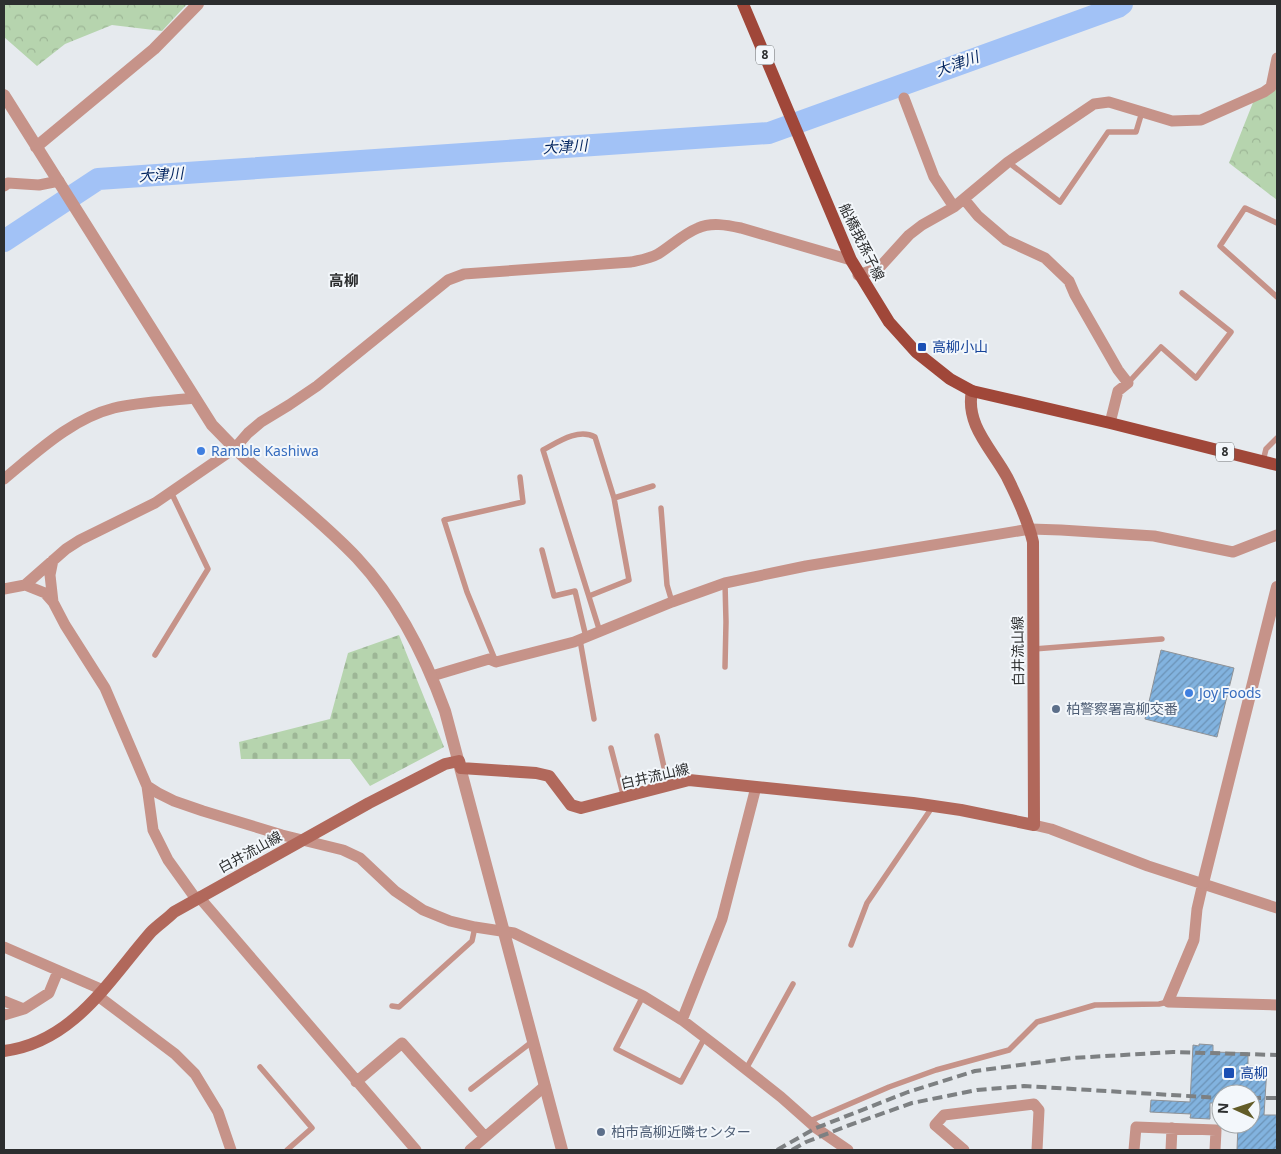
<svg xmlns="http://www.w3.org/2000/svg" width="1281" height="1154" font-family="'Noto Sans','Noto Sans JP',sans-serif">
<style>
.forest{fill:url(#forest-crowns)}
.cemetery{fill:url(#cemetery-stones)}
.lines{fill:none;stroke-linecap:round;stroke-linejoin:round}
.river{stroke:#a2c2f6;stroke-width:22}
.building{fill:url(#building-hatch);stroke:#8f9296}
.service{stroke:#c69389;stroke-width:5.5}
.minor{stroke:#c69389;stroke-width:11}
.tertiary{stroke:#c69389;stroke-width:12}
.secondary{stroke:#b1685b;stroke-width:12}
.primary{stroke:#a04739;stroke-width:12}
.rail{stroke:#7d8082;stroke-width:4;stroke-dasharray:10 5;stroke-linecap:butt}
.transit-dot{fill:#1a4fb4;stroke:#f3f7fb;stroke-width:2}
.shop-dot{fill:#3f7fe0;stroke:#f3f7fb;stroke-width:2}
.service-dot{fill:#5c6f8a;stroke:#f3f7fb;stroke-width:2}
.labels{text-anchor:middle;stroke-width:4;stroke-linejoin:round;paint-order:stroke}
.shield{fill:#f3f7fb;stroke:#686a6c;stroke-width:1}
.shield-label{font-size:12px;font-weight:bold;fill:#2c2e2f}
.street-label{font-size:14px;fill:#2c2e2f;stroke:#f3f7fb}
.transit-label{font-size:14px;fill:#164399;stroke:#f3f7fb;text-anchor:start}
.shop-label{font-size:14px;fill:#366cbe;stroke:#f3f7fb;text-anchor:start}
.service-label{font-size:14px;fill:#4e5e75;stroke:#f3f7fb;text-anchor:start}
.water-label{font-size:15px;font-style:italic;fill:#02245f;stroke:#f3f7fb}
.neighbourhood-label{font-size:15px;font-weight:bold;fill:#2c2e2f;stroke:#f3f7fb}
</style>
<defs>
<pattern id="forest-crowns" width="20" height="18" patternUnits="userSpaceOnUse" patternTransform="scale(1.25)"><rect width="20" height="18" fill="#b6d4ae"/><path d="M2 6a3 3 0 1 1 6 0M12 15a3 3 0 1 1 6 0" fill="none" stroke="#9db696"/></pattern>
<pattern id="cemetery-stones" width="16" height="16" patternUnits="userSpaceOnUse" patternTransform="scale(1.25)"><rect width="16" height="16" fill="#b6d4ae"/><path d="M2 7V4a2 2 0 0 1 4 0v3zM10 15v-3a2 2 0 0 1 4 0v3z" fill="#9db696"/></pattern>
<pattern id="building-hatch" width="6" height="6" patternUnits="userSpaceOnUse" patternTransform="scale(1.25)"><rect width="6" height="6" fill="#82b3df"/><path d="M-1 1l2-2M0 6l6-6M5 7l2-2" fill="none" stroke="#6b92b5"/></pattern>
</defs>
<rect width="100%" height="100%" fill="#e6eaee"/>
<!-- forest -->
<path class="forest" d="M4,4h183l-25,27 -50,-6 -47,19 -28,22 -33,-29z
M1277,88v112l-48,-37 25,-63z"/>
<!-- cemetery -->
<path class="cemetery" d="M399,635l45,112 -74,39 -20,-27h-109l-2,-17 91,-23 18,-66z"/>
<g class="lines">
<!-- river -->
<path class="river" d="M4,241l94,-62 671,-46 349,-126 4,-3"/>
</g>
<!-- building -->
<path class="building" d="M1161,650l73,18 -17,69 -72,-18z
M1199,1044l14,1v7l35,1v13l19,1 -3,48h13v35h-40l1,-26h13v-30h-30v5h-7v4h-4v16l-20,-1 1,-4 -41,-2 1,-12 39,2 3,-57 6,1z"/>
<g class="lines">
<!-- service -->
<path class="service" d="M1008,162l52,40 48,-70h28l6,-20
M1277,223l-32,-15 -25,38 57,51
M1128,383l33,-36 35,31 35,-46 -49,-39
M1263,461l3,-12 11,-11
M614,498l39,-12
M661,508l6,77 5,17
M542,550l12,46 21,-5 11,46
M589,596l40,-16 -15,-82 -19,-61c-17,-9 -37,5 -52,13l57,182
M580,640l14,79
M1034,649l128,-10
M155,655l53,-86 -37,-77
M496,662l-29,-70 -23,-72 79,-18 -3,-25
M725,667l1,-45 -1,-39
M657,736l11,49
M611,748l13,50
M851,945l16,-42 66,-97
M643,996l-27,53 65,33 24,-45
M392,1006l7,1 73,-66 3,-14
M260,1067l52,61 -25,22
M746,1069l47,-85
M471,1089l62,-48
M810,1121l79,-34 47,-17 73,-20 28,-28 58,-17 64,-1 9,-2"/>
<!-- minor -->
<path class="minor" d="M904,98l30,79 20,30
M4,186l4,-3 31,2 20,-4
M964,199l14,17 28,24 39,18 24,23 6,14 43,75 10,13 -10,8 -8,32
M858,275l21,-7 30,-33 13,-10 32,-18 54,-45 86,-58 15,-2 63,19 29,-1 63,-28 7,-5 6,-29
M4,479c33,-27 67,-60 110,-71 26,-6 54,-7 81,-10
M53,560l-3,15 3,27
M25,585l20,8 8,9 12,23 40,63 42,98 11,7 16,8 29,10 79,24 61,15 17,8 35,33 28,19 27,11 25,6 39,6 129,63 39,24 38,29 61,48 35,31 32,22
M4,589l21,-4 41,-36 14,-9 75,-37 80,-55 13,-15 13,-11 28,-17 28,-19 131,-106 16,-6 167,-12c9,-2 18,-3 27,-8 13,-8 25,-20 40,-26 13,-6 29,-3 43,0l110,32
M432,676l57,-17 7,3 78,-20 98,-40 53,-19 81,-17 224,-37 31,1 93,6 79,16 44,-17
M147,786l6,44 15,30 28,39
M1034,825l17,4 97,37 129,42
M1203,883l-6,26 -3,31 -26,62 109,3
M199,897l217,253
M4,947l99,43
M98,996l77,58 20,20 23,38 13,38
M4,1001l20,8
M4,1015l20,-6 25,-16 9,-22
M682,1020l40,-101 34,-132
M356,1082l46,-39 83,94
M470,1150l75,-64
M964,1150l-29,-25 9,-10 90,-11 5,6 -2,40
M1134,1150l2,-23 80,3 -1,20
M1171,1150l1,-22"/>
<!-- tertiary -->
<path class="tertiary" d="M4,95l208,330c11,11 21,22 32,32 38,34 78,64 113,101 41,44 68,98 88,153l117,439
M36,147l118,-98 44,-45
M1203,883l74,-296"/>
<!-- secondary -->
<path class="secondary" d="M4,1051c70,-9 105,-71 147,-119 7,-7 16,-13 23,-20l195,-109 76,-39 14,-3 2,7 75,5 13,3 22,29 10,3 108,-28 224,23 48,7 73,15 -1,-283c-5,-22 -16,-45 -26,-65 -15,-28 -42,-52 -35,-86"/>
<!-- primary -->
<path class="primary" d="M743,4l108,256 38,62 27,30 34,27 22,12 138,32 167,42"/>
<!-- rail -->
<path class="rail" d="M1251,1098h26
M777,1150l39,-22 92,-36 67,-21 97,-13 101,-6 104,3
M792,1150l14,-8 41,-16 65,-23 65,-13 47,-4 197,12"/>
</g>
<!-- markers -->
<g class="transit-dot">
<rect x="917" y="342" width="10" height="10" rx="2.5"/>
<rect x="1223" y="1067" width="12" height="12" rx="2.5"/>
</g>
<g class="shop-dot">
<circle cx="201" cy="451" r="5"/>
<circle cx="1189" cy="693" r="5"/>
</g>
<g class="service-dot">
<circle cx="1056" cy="709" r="5"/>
<circle cx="601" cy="1132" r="5"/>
</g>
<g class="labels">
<!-- shield labels -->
<g class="shield">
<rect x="756" y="45.5" width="18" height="19" rx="4"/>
<rect x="1216" y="442.5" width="18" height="19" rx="4"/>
</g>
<g class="shield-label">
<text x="765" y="59">8</text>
<text x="1225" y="456">8</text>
</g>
<!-- street labels -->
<g class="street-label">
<text transform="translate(862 242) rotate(64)" y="5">船橋我孫子線</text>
<text transform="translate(1018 651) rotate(-91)" y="5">白井流山線</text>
<text transform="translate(655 776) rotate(-13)" y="5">白井流山線</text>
<text transform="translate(250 852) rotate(-29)" y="5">白井流山線</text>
</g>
<!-- transit labels -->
<g class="transit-label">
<text x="932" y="352">高柳小山</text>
<text x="1240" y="1078">高柳</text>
</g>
<!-- shop labels -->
<g class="shop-label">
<text x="211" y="456">Ramble Kashiwa</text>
<text x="1199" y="698">Joy Foods</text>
</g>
<!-- service labels -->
<g class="service-label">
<text x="1066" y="714">柏警察署高柳交番</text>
<text x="611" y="1137">柏市高柳近隣センター</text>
</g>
<!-- water labels -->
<g class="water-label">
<text transform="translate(957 64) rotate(-20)" y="5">大津川</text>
<text transform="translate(565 147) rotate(-4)" y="5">大津川</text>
<text transform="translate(161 175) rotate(-4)" y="5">大津川</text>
</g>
<!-- neighbourhood labels -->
<g class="neighbourhood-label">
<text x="344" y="286">高柳</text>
</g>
</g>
<!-- border -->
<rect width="1281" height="1154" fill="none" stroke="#2c2e2f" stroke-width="10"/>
<!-- north arrow -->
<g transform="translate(1236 1109) rotate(273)"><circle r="24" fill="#f3f7fb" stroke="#a3a7a9"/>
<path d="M0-4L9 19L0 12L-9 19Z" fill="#625c28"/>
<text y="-8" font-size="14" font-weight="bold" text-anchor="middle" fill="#2c2e2f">N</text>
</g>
</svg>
